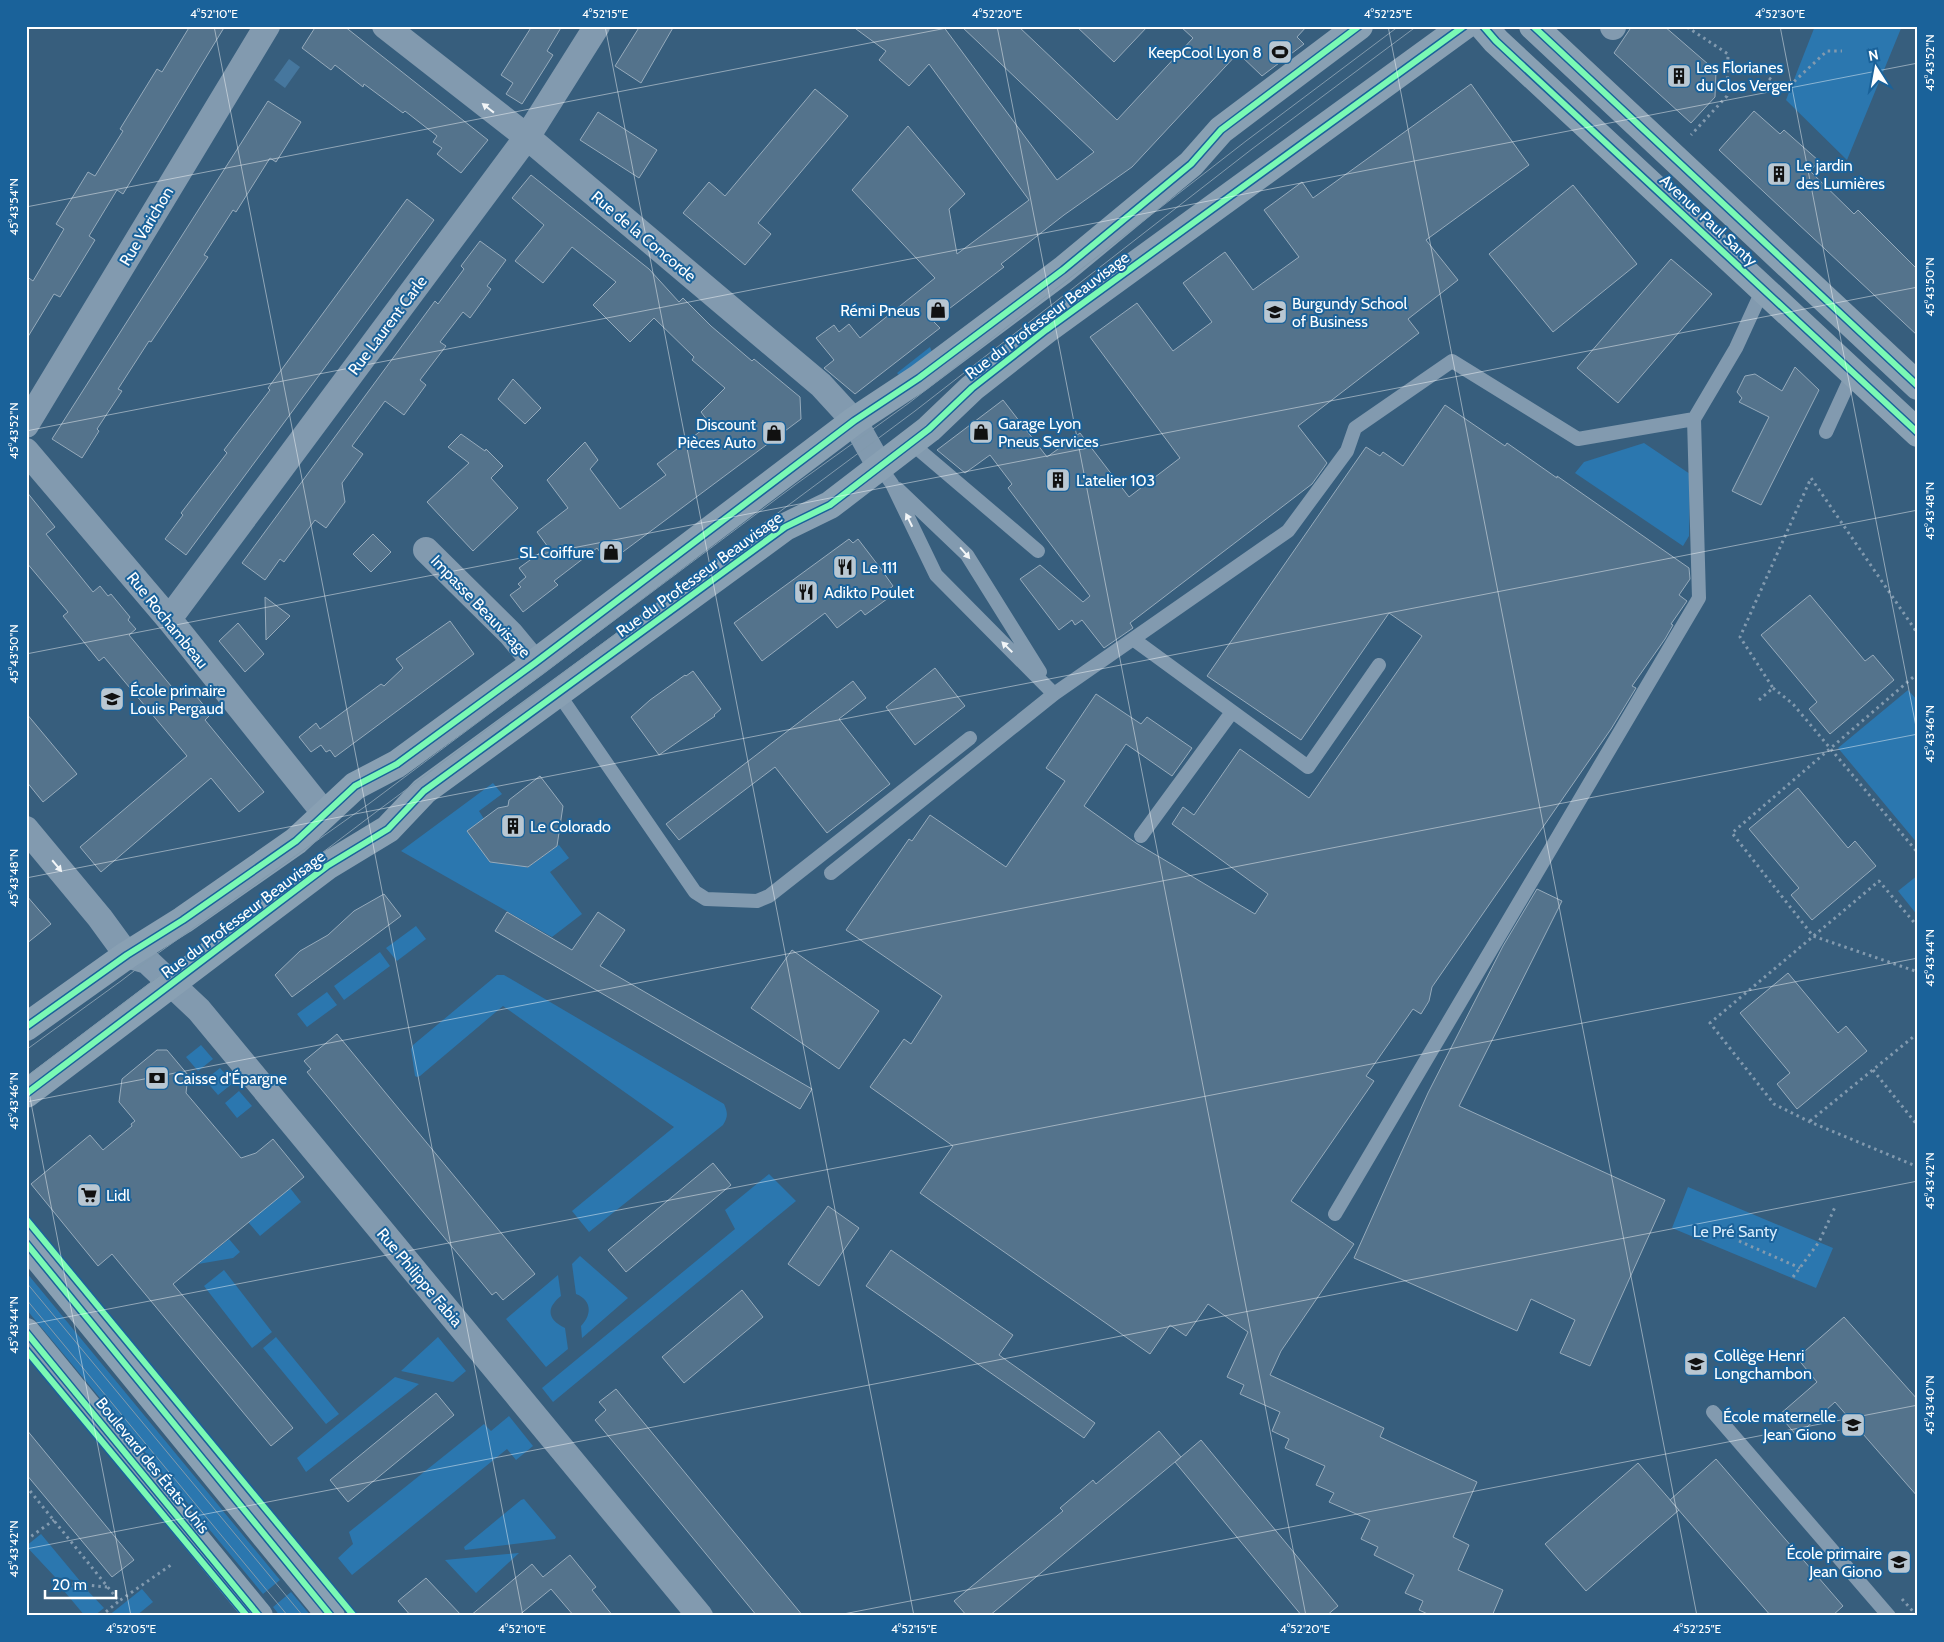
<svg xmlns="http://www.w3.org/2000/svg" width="1944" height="1642" font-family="Cabin,sans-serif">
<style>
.green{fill:#2b77af}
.water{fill:#46779e}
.building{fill:#54738c;stroke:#96abbc}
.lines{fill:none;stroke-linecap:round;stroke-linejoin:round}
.path{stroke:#829aaf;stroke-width:3;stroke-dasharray:2.5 4;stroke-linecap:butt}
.lane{stroke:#829aaf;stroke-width:14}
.street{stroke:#829aaf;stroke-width:26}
.secondary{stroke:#89a0b3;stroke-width:28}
.tram{stroke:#819aad;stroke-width:1}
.cycleway-casing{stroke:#1a629a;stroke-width:9}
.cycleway{stroke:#7af9b4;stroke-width:6}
.oneway{fill:#f2f5f7}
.ticks{fill:none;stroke:#fff;stroke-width:1;stroke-opacity:0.45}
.labels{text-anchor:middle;stroke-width:4;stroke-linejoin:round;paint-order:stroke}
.poi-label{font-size:16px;fill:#fff;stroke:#1a629a;text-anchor:start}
.street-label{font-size:16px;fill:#fff;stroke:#1a629a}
.park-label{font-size:16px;fill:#d7ecfc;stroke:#1a629a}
.neatline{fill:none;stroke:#fff;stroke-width:2}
.ticks-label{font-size:12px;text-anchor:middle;fill:#fff}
</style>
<rect width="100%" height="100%" fill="#375e7d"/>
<!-- green -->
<path class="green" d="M1815,26h87l-55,134 -61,-60z
M930,347l2,5 -32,24 -3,-3z
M1644,443l46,31 -1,62 -6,10 -108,-73 9,-11z
M1908,690l10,11v143l-80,-96z
M493,783l9,11 -23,17 5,8 -16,13 23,31 5,-3 2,3 23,3 3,-2 3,4 32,-23 10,13 -19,14 32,42 -30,23 -151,-86z
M1918,875v41l-20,-25z
M416,926l10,13 -29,22 -11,-13z
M380,952l10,14 -46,34 -10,-14z
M497,975h7l220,129c4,9 4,13 -1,21l-134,107 -17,-21 102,-84 -171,-121 -83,70 -3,1 -2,-1 -4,-27 2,-4z
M327,992l10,13 -30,22 -10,-13z
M201,1045l12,14 -15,12 -12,-14z
M220,1068l13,15 -15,12 -13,-15z
M239,1091l13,15 -15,12 -12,-15z
M769,1174l27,27 -243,201 -11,-14 193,-159 -10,-19z
M1688,1187l145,61 -17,40 -144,-60z
M290,1188l11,14 -41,34 -12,-14z
M229,1239l11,13 -7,6 -35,6z
M580,1256l48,42 -46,40 -1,-12c11,-11 11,-26 -5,-32l-4,-30z
M224,1270l48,62 -20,16 -48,-62z
M26,1272l254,308 -17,14 -237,-285z
M558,1275l3,21c-15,12 -14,23 4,32l3,21 -22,18 -40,-48z
M276,1337l63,77 -13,10 -63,-76z
M438,1337l28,34 -13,11 -52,-11z
M395,1377l24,7 -113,88 -9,-14z
M509,1416l24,30 -17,14 -9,-11 -155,126 -14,-17 15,-14 -4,-12 135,-108 7,7z
M524,1499l32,38 -1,2 -90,11 -1,-3 57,-47z
M41,1534l39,47 -25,-4 -29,-31z
M519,1553l-43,40 -31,-33z
M59,1585l28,5 17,18 -10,8h-9z
M142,1589l11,13 -17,14h-28z
M291,1592l20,24h-31l-7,-9z"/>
<!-- water -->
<path class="water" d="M289,59l11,8 -15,21 -11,-8z"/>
<!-- building -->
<path class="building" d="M190,26h35l-102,168 -6,-4 -28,46 6,4 -35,57 -6,-3 -28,46v-64l7,5 31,-52 -8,-5 32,-52 7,4 28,-45 -3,-2 37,-60 5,3z
M316,26h28l144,114 -27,33 -24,-19 5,-6 -9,-6 4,-6 -32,-25 -2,2 -39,-29 -1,3 -28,-22 -4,5 -29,-22z
M532,26h30l-15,25 6,4 -31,49 -16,-10 7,-11 -12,-8z
M640,26h34l-33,57 -26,-17z
M852,26h91l114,154 37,-28 -133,-126h57l99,94 76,-82 -13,-12h127l-10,11 7,7 -42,32 -24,-23 -106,114 -68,48 -63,49 3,3 -71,54 7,7 -85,66 -31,-26 10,-8 -18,-22 18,-13 5,7 10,-8 11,14 75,-60 -83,-88 56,-64 57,68 -16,15 8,45 72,-54 -100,-136 -20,22 -30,-26 7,-9z
M1076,26h72l-34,36z
M1632,26h32l52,45 -1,26 -24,26 -77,-70z
M1471,84l58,81 -103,75 32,40 -50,39 11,14 -121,93 29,37 -15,21 -182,139 3,5 -29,20 -22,-28 -7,5 -3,-5 -13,10 -39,-51 20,-14 43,37 7,-6 -82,-108 4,-4 -22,-29 -25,18 -28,-23 66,-50 44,57 33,-24 49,64 51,-39 -90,-121 47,-34 36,48 39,-29 -29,-39 42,-31 28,38 46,-33 -35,-47 38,-28 11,16z
M815,89l33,27 -90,107 13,11 -26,31 -62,-52 26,-31 16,14z
M268,101l33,21 -25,40 -6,-4 -34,54 -3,-2 -29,45 4,2 -57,85 -2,-1 -31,48 4,2 -25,38 2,2 -17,27 -30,-19z
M1754,111l26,23 4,-4 35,31 -9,10 44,43 4,-4 60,60v66l-199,-186z
M598,112l59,38 -18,28 -59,-38z
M531,175l118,94 30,33 4,-4 28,28 41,35 2,-2 46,38 1,22 -193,144 -11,-15 -43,33 4,4 -35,27 -13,-17 11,-8 -3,-3 8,-7 -7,-9 29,-21 -11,-15 31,-24 -21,-28 38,-38 13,18 -8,9 30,40 46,-34 -9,-11 53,-40 -9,-12 24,-24 -33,-28 2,-3 -40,-39 -24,24 -37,-37 23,-23 -44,-35 -29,36 -28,-22 29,-36 -32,-27z
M1573,185l64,79 -84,68 -64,-78z
M407,199l27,21 -248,335 -21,-16 18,-24 -2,-2 46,-60 -3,-3 46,-60 -2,-2z
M480,241l26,19 -19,26 4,3 -21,29 -7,-6 -23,30 6,4 -26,34 6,5 -22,30 -19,-14 -33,45 11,8 -21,29 3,19 -19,26 -11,-8 -31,42 -4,-3 -15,21 -23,-17 193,-262 3,3 26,-35 -3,-3z
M1671,259l41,35 -94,109 -41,-35z
M1795,367l24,23 -58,115 -29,-14 37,-74 -30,-15 3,-4 -5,-6 8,-16 10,-2 27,17z
M513,379l28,29 -16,16 -27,-25z
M1445,405l60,41 2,-3 50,35v-2l132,92 1,11 -11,16 8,6 -16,23 2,1 -8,14 -33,47 4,2 -25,41 -179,258 -3,14 -8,13 -8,-5 -47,67 8,5 -83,120 63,43 -73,107 -11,24 114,53 -4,9 97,45 -24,55 16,8 -11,25 45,20 -11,26h-60l-13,-6 4,-9 -18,-8 9,-18 -40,-20 4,-8 -17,-8 9,-19 -41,-18 5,-9 -18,-8 9,-19 -40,-18 4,-9 -17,-8 8,-19 -40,-18 4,-9 -17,-8 21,-45 -40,-28 -22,32 -16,-11 -20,29 -230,-161 33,-47 -83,-59 34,-48 7,5 31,-48 -96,-66 63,-91 3,2 18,-26 76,52 59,-86 -19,-13 50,-74 45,30 6,-7 45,31 -20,28 -46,-32 -42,62 52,37 119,71 13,-20 -96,-70 11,-17 11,8 46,-66 69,49 113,-162 -33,-23 -88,127 -94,-64 159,-229 14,9 3,-4 20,14z
M461,434l24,17 1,-2 17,17 -12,12 27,30 -45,43 -46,-49 42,-39 -21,-16z
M26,491l29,36 -9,7 47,58 7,-6 8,10 3,-2 19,23 -2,3 8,9 -7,6 47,57 10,-8 25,30 -6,6 59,72 -25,20 -28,-34 -110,94 -21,-25 107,-91 -83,-99 -5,4 -36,-45 5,-4 -42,-50z
M373,534l18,18 -20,20 -18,-18z
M849,539l4,4 5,-4 23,30 12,17 -6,5 4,5 -26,19 -4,-5 -24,18 -12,-15 -63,48 -28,-38z
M1810,595l55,66 8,-6 21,25 -64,54 -21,-25 8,-7 -56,-67z
M265,597l25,19 -24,24z
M450,621l24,33 -139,103 -5,-7 -4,2 -5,-7 -10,7 -12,-15 17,-14 4,6 61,-45 3,2 19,-18 -7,-9z
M238,623l26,31 -19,18 -26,-31z
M935,668l30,38 -50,39 -29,-38z
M693,671l28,38 -7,6 1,1 -56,39 -28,-38 19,-17 35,-25 1,1z
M853,681l13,17 -27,21 51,65 -63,49 -52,-66 -96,73 -13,-16z
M26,713l51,61 -34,28 -17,-21z
M540,776l23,30 -6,40 -29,21 -38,-5 -23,-31 31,-23 10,-2 1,-6z
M1798,788l50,60 7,-7 21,25 -64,54 -21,-25 8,-7 -50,-59z
M1537,889l25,12 -103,205 206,94 -75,166 -30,-13 15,-33 -44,-21 -14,32 -163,-73 74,-165 75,-147z
M384,894l17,22 -109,81 -17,-22 25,-24 28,-16 26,-24z
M26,895l25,29 -25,20z
M507,912l65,38 26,-38 27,18 -25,36 212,123 -12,20 -305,-178z
M792,950l87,61 -40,58 -88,-61z
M1788,973l50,60 8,-7 21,25 -70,58 -20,-25 13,-11 -50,-60z
M337,1034l198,240 -32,26 -7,-8 -4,3 -185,-223 4,-3 -7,-8z
M157,1050h10l21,25 -2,18 55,65 15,-5 17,-14 31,38 -131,107 120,144 -22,18 -159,-192 -14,12 -67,-82 59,-49 13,15 29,-24 -1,-2 4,-3 -16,-19 3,-23z
M713,1163l18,22 -105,87 -18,-22z
M828,1206l31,22 -40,58 -31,-22z
M891,1250l122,85 -14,20 96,68 -11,15 -218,-152z
M742,1290l21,27 -79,66 -22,-26z
M1844,1317l74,83v97l-83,-95 -38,34 -18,-21 38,-33 -20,-24z
M616,1389l94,114 93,113h-46l-74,-90 -88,-106 11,-10 -7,-8z
M436,1393l18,22 -106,87 -18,-22z
M26,1429l108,131 -22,17 -86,-103z
M1159,1431l22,26 -192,159h-22l-13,-15 109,-90 -3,-3 33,-28 3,4z
M1201,1440l137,166 -12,10h-24l-127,-154z
M1716,1459l127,147 -11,10h-61l-101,-116z
M1638,1463l41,47 -93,81 -41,-47z
M570,1555l26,32 -4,3 21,26h-39l-23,-27 -33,27h-48l62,-52 11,13z
M426,1578l36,38h-51l-13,-15z"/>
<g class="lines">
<!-- path -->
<path class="path" d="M1687,27l41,27 -1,42 -36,39
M1769,78l16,12 42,-39h15
M1918,673l-186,160 81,103 105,36
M1773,688l20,16 125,149
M1759,700l14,-12 -33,-51 71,-159 107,156
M1918,927l-39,-46 -169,142 64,81 36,18 108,45
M1873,1070l45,56
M1810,1121l108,-88
M1739,1241l61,27
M1793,1277l26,-35 17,-37
M26,1486l93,115 52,-36
M26,1540l28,-20
M53,1582l54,5
M1902,1599l15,17
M101,1616l18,-15"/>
<!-- lane -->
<path class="lane" d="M1826,432l27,-59
M911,443l127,108
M880,467l12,17 44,91 118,119
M898,489l69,66 73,117
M1133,639l175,128 71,-102
M558,693l137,199 11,7 51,2 12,-5 201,-158
M1141,836l91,-124
M831,873l223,-179 234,-163 59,-80 8,-23 97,-67 126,78 116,-20 42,-71 27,-59
M1335,1214l364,-616 -5,-179
M1713,1412l176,204"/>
<!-- street -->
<path class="street" d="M385,26l142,111 294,248 33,36 26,46
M1613,27v-1
M26,425l241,-399
M26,451l143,168 148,185 11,7
M426,550l85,84 24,29
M169,619l358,-482 70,-111
M26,829l74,89 27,37 20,6 52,49 501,606"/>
<!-- secondary -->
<path class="secondary" d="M1483,26l13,15 422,392
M1533,26l385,360
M26,1027l101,-72 56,-35 113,-79 59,-55 42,-22 138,-101 319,-242 65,-43 144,-108 128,-106 30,-34 138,-104
M26,1094l301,-228 61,-37 36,-38 361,-264 45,-22 99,-76 43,-41 74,-58 418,-304
M26,1243l305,373
M26,1332l233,284"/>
<!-- tram -->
<path class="tram" d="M26,1050l95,-69 26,-20 223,-158 429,-321 110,-79 337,-262 153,-115
M26,1077l350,-265 539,-401 337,-262 165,-123
M26,1282l277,334
M26,1299l262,317"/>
<defs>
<path id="cycleway" d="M1483,26l13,15 422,392
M1533,26l385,360
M26,1027l101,-72 56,-35 113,-79 59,-55 42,-22 138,-101 319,-242 65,-43 144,-108 128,-106 30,-34 138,-104
M26,1094l301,-228 61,-37 36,-38 361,-264 45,-22 99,-76 43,-41 74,-58 418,-304
M26,1219l328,397
M26,1243l305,373
M26,1332l233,284
M26,1350l221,266"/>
</defs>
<!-- cycleway casing -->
<use href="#cycleway" class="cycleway-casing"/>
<!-- cycleway -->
<use href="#cycleway" class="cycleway"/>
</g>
<!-- one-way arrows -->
<defs><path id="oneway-solid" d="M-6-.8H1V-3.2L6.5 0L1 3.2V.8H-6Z" transform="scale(1.25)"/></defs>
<g class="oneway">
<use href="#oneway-solid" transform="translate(488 108) rotate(-142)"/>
<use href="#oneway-solid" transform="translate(909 520) rotate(-116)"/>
<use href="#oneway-solid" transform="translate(965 553) rotate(49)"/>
<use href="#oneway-solid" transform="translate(1007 647) rotate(-135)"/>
<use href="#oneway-solid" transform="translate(57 866) rotate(50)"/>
</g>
<!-- ticks -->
<path class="ticks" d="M214,26l309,1590M605,26l309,1590M997,26l309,1590M1388,26l309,1590M1780,26l138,711M26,207l931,-181M26,431l1892,-368M26,654l1892,-367M26,878l1892,-368M26,1077l105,539M26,1102l1892,-368M26,1325l1892,-367M26,1549l1892,-368M833,1616l1085,-211"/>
<!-- icons -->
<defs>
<symbol id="stadium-square" viewBox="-11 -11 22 22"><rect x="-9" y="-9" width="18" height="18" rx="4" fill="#b9c7d2" stroke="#1a629a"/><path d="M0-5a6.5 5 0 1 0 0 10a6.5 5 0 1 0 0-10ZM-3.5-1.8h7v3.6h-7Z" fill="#111"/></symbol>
<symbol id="building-square" viewBox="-11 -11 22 22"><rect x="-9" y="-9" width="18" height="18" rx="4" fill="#b9c7d2" stroke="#1a629a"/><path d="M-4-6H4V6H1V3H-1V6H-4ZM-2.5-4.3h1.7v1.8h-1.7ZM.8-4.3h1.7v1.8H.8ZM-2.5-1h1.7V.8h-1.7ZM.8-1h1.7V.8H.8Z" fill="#111"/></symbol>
<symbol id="shop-square" viewBox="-11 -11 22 22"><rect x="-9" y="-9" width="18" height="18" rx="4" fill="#b9c7d2" stroke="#1a629a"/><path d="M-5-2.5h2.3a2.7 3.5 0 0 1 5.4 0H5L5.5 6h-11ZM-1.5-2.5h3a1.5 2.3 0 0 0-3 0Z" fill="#111"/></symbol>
<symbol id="university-square" viewBox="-11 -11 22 22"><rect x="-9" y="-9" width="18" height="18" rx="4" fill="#b9c7d2" stroke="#1a629a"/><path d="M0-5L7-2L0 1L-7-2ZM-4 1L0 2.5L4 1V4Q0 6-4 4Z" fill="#111"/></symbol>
<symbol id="restaurant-square" viewBox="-11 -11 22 22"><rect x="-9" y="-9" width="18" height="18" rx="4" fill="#b9c7d2" stroke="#1a629a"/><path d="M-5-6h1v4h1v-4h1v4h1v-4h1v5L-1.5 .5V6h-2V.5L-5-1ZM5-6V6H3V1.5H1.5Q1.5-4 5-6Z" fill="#111"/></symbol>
<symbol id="school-square" viewBox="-11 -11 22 22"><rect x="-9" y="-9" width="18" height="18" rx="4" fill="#b9c7d2" stroke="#1a629a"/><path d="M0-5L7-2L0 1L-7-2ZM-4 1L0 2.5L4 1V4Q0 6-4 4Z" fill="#111"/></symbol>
<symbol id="bank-square" viewBox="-11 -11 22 22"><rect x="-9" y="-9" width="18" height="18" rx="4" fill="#b9c7d2" stroke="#1a629a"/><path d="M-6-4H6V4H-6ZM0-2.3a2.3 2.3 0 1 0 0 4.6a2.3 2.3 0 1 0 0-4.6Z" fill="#111"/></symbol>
<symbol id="supermarket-square" viewBox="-11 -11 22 22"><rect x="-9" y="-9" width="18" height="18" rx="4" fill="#b9c7d2" stroke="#1a629a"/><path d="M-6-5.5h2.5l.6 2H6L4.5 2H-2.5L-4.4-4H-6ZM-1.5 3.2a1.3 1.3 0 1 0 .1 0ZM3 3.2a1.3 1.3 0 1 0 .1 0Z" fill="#111"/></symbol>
</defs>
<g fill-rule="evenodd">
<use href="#stadium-square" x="1266" y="38" width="28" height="28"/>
<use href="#building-square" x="1665" y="62" width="28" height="28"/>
<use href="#building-square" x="1765" y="160" width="28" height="28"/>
<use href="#shop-square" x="924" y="296" width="28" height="28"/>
<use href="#university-square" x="1261" y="298" width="28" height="28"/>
<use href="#shop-square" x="967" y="418" width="28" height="28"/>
<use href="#shop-square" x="760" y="419" width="28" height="28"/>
<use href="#building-square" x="1044" y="466" width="28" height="28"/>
<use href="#shop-square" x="597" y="538" width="28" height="28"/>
<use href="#restaurant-square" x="831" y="553" width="28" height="28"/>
<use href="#restaurant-square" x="792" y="578" width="28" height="28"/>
<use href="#school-square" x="98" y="685" width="28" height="28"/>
<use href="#building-square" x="499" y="812" width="28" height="28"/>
<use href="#bank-square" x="143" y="1064" width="28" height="28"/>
<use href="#supermarket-square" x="75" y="1181" width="28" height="28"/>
<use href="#school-square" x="1682" y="1350" width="28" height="28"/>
<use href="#school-square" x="1839" y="1411" width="28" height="28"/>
<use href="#school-square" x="1885" y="1548" width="28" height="28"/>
</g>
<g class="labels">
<!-- poi labels -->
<g class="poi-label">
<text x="1262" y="58" text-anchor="end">KeepCool Lyon 8</text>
<text x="1696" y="73">Les Florianes<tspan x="1696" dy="18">du Clos Verger</tspan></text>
<text x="1796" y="171">Le jardin<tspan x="1796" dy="18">des Lumières</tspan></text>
<text x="1292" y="309">Burgundy School<tspan x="1292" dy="18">of Business</tspan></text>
<text x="920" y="316" text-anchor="end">Rémi Pneus</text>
<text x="998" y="429">Garage Lyon<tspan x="998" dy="18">Pneus Services</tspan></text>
<text x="756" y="430" text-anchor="end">Discount<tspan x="756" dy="18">Pièces Auto</tspan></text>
<text x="1076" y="486">L'atelier 103</text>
<text x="594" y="558" text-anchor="end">SL Coiffure</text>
<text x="862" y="573">Le 111</text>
<text x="824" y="598">Adikto Poulet</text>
<text x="130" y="696">École primaire<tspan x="130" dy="18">Louis Pergaud</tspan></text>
<text x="530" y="832">Le Colorado</text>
<text x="174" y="1084">Caisse d'Épargne</text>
<text x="106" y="1201">Lidl</text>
<text x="1714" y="1361">Collège Henri<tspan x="1714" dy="18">Longchambon</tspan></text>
<text x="1836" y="1422" text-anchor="end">École maternelle<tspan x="1836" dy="18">Jean Giono</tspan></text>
<text x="1882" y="1559" text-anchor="end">École primaire<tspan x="1882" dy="18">Jean Giono</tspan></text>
</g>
<!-- street labels -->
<g class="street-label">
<text transform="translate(1709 220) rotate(43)" y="6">Avenue Paul Santy</text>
<text transform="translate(146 226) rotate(-59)" y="6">Rue Varichon</text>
<text transform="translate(644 236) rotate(40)" y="6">Rue de la Concorde</text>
<text transform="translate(1047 315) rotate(-37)" y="6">Rue du Professeur Beauvisage</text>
<text transform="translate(387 325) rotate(-53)" y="6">Rue Laurent Carle</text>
<text transform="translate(699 574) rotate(-36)" y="6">Rue du Professeur Beauvisage</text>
<text transform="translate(481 606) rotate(46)" y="6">Impasse Beauvisage</text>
<text transform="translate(168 620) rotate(51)" y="6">Rue Rochambeau</text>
<text transform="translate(243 914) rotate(-37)" y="6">Rue du Professeur Beauvisage</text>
<text transform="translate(420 1277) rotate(50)" y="6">Rue Philippe Fabia</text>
<text transform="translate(153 1465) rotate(51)" y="6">Boulevard des États-Unis</text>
</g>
<!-- park labels -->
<g class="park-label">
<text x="1735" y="1237">Le Pré Santy</text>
</g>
</g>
<!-- border -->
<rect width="1944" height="1642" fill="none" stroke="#1a629a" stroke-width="55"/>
<!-- north arrow -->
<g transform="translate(1876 68) rotate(349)" stroke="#1a629a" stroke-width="4" paint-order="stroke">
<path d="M0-4L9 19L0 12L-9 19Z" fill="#ffffff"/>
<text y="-8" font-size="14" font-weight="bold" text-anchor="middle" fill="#ffffff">N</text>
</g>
<!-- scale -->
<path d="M45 1590v8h71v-8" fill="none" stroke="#ffffff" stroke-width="2.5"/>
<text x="52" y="1590" font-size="15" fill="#ffffff" stroke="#1a629a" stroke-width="4" paint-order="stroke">20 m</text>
<rect x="28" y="28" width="1888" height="1586" class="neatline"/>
<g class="ticks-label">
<text x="214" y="18">4°52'10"E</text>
<text x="605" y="18">4°52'15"E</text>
<text x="997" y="18">4°52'20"E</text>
<text x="1388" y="18">4°52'25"E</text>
<text x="1780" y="18">4°52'30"E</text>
<text transform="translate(1930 63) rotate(-90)" y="4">45°43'52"N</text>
<text transform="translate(14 207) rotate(-90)" y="4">45°43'54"N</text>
<text transform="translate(1930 287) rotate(-90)" y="4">45°43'50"N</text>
<text transform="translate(14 431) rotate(-90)" y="4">45°43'52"N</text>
<text transform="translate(1930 511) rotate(-90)" y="4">45°43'48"N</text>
<text transform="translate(14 654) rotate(-90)" y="4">45°43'50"N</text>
<text transform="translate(1930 734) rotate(-90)" y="4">45°43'46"N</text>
<text transform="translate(14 878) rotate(-90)" y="4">45°43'48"N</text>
<text transform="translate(1930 958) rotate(-90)" y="4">45°43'44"N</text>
<text transform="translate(14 1101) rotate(-90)" y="4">45°43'46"N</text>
<text transform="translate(1930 1181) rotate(-90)" y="4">45°43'42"N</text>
<text transform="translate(14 1325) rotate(-90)" y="4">45°43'44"N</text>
<text transform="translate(1930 1405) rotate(-90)" y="4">45°43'40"N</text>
<text transform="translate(14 1549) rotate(-90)" y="4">45°43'42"N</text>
<text x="131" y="1633">4°52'05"E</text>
<text x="522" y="1633">4°52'10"E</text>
<text x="914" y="1633">4°52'15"E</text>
<text x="1305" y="1633">4°52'20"E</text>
<text x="1697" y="1633">4°52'25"E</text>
</g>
</svg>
